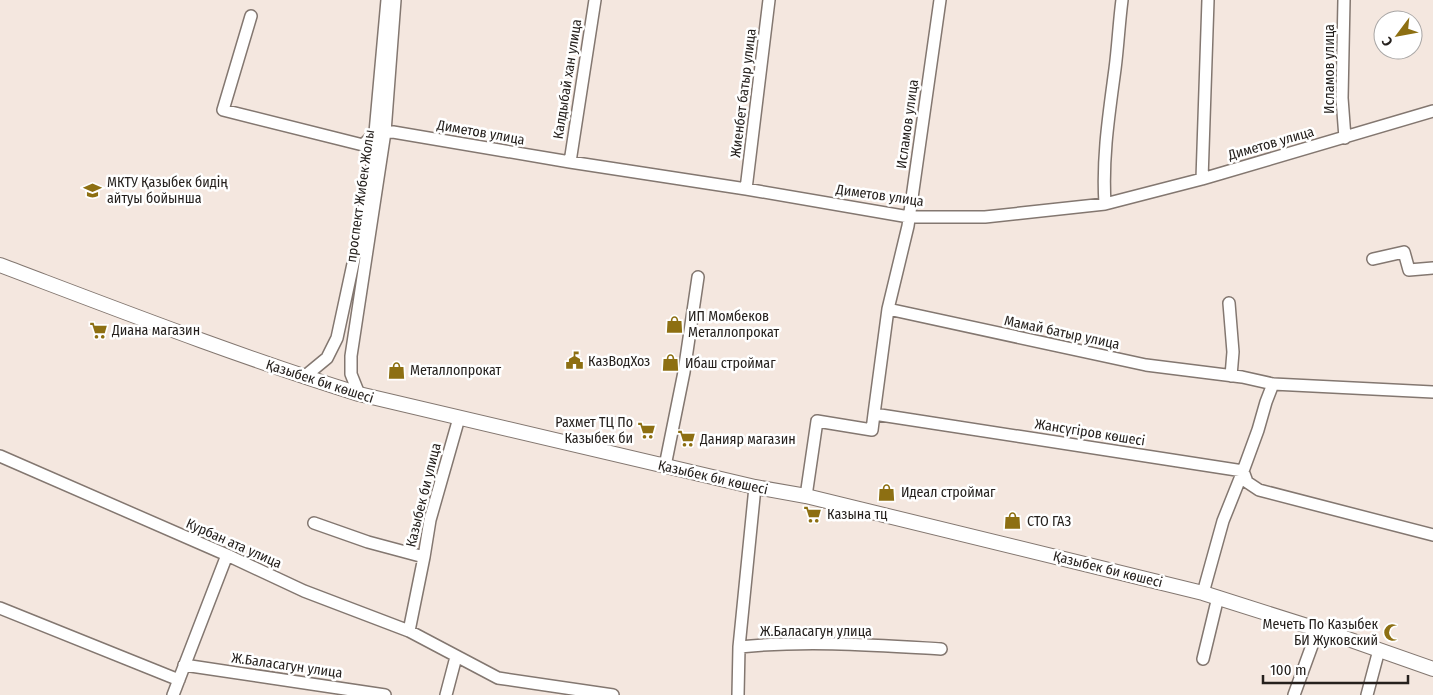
<svg xmlns="http://www.w3.org/2000/svg" width="1433" height="695" font-family="'Fira Sans Condensed',sans-serif">
<style>
.lines{fill:none;stroke-linecap:round;stroke-linejoin:round}
.minor-casing{stroke:#837770;stroke-width:14}
.major-casing{stroke:#837770;stroke-width:16}
.minor{stroke:#fff;stroke-width:11}
.major{stroke:#fff;stroke-width:14}
.labels{text-anchor:middle;stroke-width:5;stroke-linejoin:round;paint-order:stroke}
.street-label{font-size:14px;fill:#25201d;stroke:#fff}
.poi-label{font-size:14px;fill:#25201d;stroke:#fff;text-anchor:start}
</style>
<rect width="100%" height="100%" fill="#f4e7df"/>
<g class="lines">
<defs>
<path id="minor" d="M1344,0l-2,98 3,40
M251,16l-28,94 140,35 12,-12 18,-1 177,30 176,27 163,28h76l120,-13 97,-25 231,-68
M570,162l25,-162
M1202,179l6,-179
M746,189l23,-189
M1105,204c-3,-46 4,-90 10,-135 3,-23 4,-46 7,-69
M1373,259l31,-7 5,18 24,-2
M1229,303l4,49 -2,24
M888,309l258,56 96,12 31,7 160,8
M304,377l23,-19 10,-20 22,-102 13,-70 15,-166
M359,394l-8,-20v-18l34,-224 10,-132
M874,414l14,-105 20,-83 32,-226
M0,456l227,99 77,36 105,40 89,47 115,17
M665,466l19,-94 14,-95
M806,496l11,-75 55,9 2,-16 369,57 4,11 12,8 174,45
M314,523l54,19 56,15 6,-37 29,-102
M1203,593l20,-72 20,-50 15,-41 8,-28 7,-18
M0,608l179,72
M409,631l15,-74
M739,647l16,-160
M1203,659l15,-62
M184,665l201,30
M173,695l54,-140
M446,695l10,-38
M738,695l1,-48c67,-7 135,-2 202,2
M1294,695l24,-66
M1367,695l12,-45"/>
<path id="major" d="M0,265c119,45 237,91 359,129l396,93 51,9 397,97 142,45 88,31"/>
</defs>
<!-- minor casing -->
<use href="#minor" class="minor-casing"/>
<!-- major casing -->
<use href="#major" class="major-casing"/>
<!-- minor -->
<use href="#minor" class="minor"/>
<!-- major -->
<use href="#major" class="major"/>
</g>
<!-- icons -->
<defs>
<symbol id="university-bare" viewBox="-9 -9 18 18"><path d="M0-5L7-2L0 1L-7-2ZM-4 1L0 2.5L4 1V4Q0 6-4 4Z" fill="#8d6f12" stroke="#fff" stroke-width="2.5" paint-order="stroke"/></symbol>
<symbol id="shop-bare" viewBox="-9 -9 18 18"><path d="M-5-2.5h2.3a2.7 3.5 0 0 1 5.4 0H5L5.5 6h-11ZM-1.5-2.5h3a1.5 2.3 0 0 0-3 0Z" fill="#8d6f12" stroke="#fff" stroke-width="2.5" paint-order="stroke"/></symbol>
<symbol id="supermarket-bare" viewBox="-9 -9 18 18"><path d="M-6-5.5h2.5l.6 2H6L4.5 2H-2.5L-4.4-4H-6ZM-1.5 3.2a1.3 1.3 0 1 0 .1 0ZM3 3.2a1.3 1.3 0 1 0 .1 0Z" fill="#8d6f12" stroke="#fff" stroke-width="2.5" paint-order="stroke"/></symbol>
<symbol id="civic-bare" viewBox="-9 -9 18 18"><path d="M-.6-6.5H3V-4.5H.6V-3L4-1V1h2V6H-6V1h2V-1L-.6-3ZM-1.2 2.5V6h2.4V2.5Z" fill="#8d6f12" stroke="#fff" stroke-width="2.5" paint-order="stroke"/></symbol>
<symbol id="mosque-bare" viewBox="-9 -9 18 18"><path d="M3.5-4.9A6 6 0 1 0 3.5 4.9A5 5 0 1 1 3.5-4.9Z" fill="#8d6f12" stroke="#fff" stroke-width="2.5" paint-order="stroke"/></symbol>
</defs>
<g fill-rule="evenodd">
<use href="#university-bare" x="80" y="178" width="25" height="25"/>
<use href="#shop-bare" x="662" y="312" width="25" height="25"/>
<use href="#supermarket-bare" x="86" y="318" width="25" height="25"/>
<use href="#civic-bare" x="562" y="348" width="25" height="25"/>
<use href="#shop-bare" x="658" y="350" width="25" height="25"/>
<use href="#shop-bare" x="384" y="358" width="25" height="25"/>
<use href="#supermarket-bare" x="634" y="418" width="25" height="25"/>
<use href="#supermarket-bare" x="674" y="426" width="25" height="25"/>
<use href="#shop-bare" x="874" y="480" width="25" height="25"/>
<use href="#supermarket-bare" x="800" y="502" width="25" height="25"/>
<use href="#shop-bare" x="1000" y="508" width="25" height="25"/>
<use href="#mosque-bare" x="1380" y="620" width="25" height="25"/>
</g>
<g class="labels">
<!-- street labels -->
<g class="street-label">
<text transform="translate(1329 69) rotate(-90)" y="5">Исламов улица</text>
<text transform="translate(567 79) rotate(-81)" y="5">Калдыбай хан улица</text>
<text transform="translate(743 93) rotate(-83)" y="5">Жиенбет батыр улица</text>
<text transform="translate(907 124) rotate(-82)" y="5">Исламов улица</text>
<text transform="translate(481 132) rotate(10)" y="5">Диметов улица</text>
<text transform="translate(1271 143) rotate(-16)" y="5">Диметов улица</text>
<text transform="translate(880 195) rotate(8)" y="5">Диметов улица</text>
<text transform="translate(360 196) rotate(-82)" y="5">проспект Жибек Жолы</text>
<text transform="translate(1062 332) rotate(12)" y="5">Мамай батыр улица</text>
<text transform="translate(320 381) rotate(18)" y="5">Қазыбек би көшесі</text>
<text transform="translate(1090 432) rotate(9)" y="5">Жансүгіров көшесі</text>
<text transform="translate(713 477) rotate(13)" y="5">Қазыбек би көшесі</text>
<text transform="translate(423 495) rotate(-76)" y="5">Казыбек би улица</text>
<text transform="translate(234 543) rotate(24)" y="5">Курбан ата улица</text>
<text transform="translate(1108 569) rotate(14)" y="5">Қазыбек би көшесі</text>
<text x="816" y="636">Ж.Баласагун улица</text>
<text transform="translate(287 665) rotate(8)" y="5">Ж.Баласагун улица</text>
</g>
<!-- poi labels -->
<g class="poi-label">
<text x="107" y="187">МКТУ Қазыбек бидің<tspan x="107" dy="16">айтуы бойынша</tspan></text>
<text x="688" y="321">ИП Момбеков<tspan x="688" dy="16">Металлопрокат</tspan></text>
<text x="112" y="335">Диана магазин</text>
<text x="588" y="366">КазВодХоз</text>
<text x="685" y="368">Ибаш строймаг</text>
<text x="410" y="375">Металлопрокат</text>
<text x="633" y="427" text-anchor="end">Рахмет ТЦ По<tspan x="633" dy="16">Казыбек би</tspan></text>
<text x="700" y="444">Данияр магазин</text>
<text x="901" y="497">Идеал строймаг</text>
<text x="827" y="519">Казына тц</text>
<text x="1027" y="526">СТО ГАЗ</text>
<text x="1378" y="629" text-anchor="end">Мечеть По Казыбек<tspan x="1378" dy="16">БИ Жуковский</tspan></text>
</g>
</g>
<!-- north arrow -->
<g transform="translate(1398 35) rotate(238)"><circle r="24" fill="#ffffff" stroke="#a8a6a5"/>
<path d="M0-4L9 19L0 12L-9 19Z" fill="#8d6f12"/>
<text y="-8" font-size="14" font-weight="bold" text-anchor="middle" fill="#25201d">С</text>
</g>
<!-- scale -->
<path d="M1263 675v8h145v-8" fill="none" stroke="#25201d" stroke-width="2.5"/>
<text x="1270" y="675" font-size="15" fill="#25201d" stroke="#ffffff" stroke-width="4" paint-order="stroke">100 m</text>
</svg>
